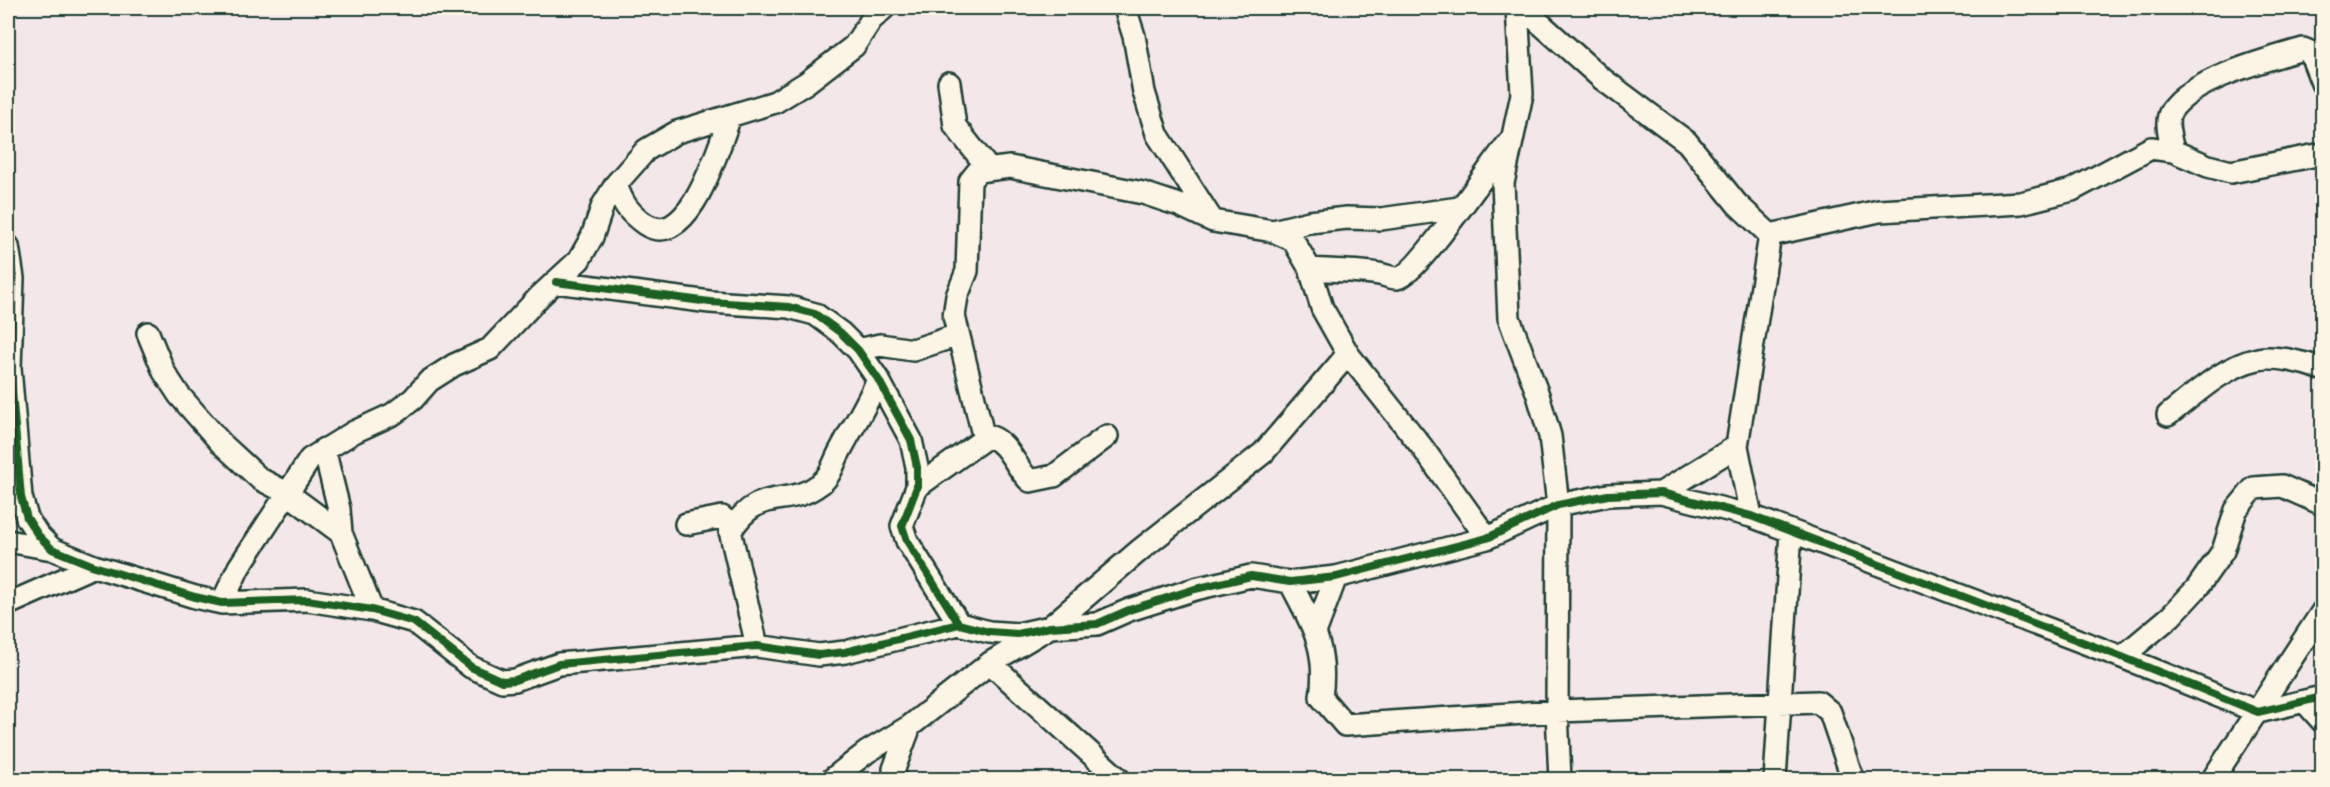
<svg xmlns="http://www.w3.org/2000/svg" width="2330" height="787" font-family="'Architects Daughter',sans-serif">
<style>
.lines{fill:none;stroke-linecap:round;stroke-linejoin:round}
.minor-casing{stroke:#1f3d34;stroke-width:26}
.minor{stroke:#fcf5e5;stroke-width:21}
.cycleway-casing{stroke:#fcf5e5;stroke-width:11}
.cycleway{stroke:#1b5e20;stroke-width:8}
</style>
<rect width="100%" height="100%" fill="#f4e7ea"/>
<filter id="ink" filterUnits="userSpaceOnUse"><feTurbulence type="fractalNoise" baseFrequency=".0167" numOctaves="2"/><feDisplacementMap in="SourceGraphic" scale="12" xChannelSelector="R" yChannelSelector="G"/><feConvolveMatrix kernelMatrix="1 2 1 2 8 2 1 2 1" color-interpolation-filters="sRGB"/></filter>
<g filter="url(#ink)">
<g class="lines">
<defs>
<path id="minor" d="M1125,8l9,28 10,56 13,42 55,86
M1517,8l5,86 -19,89 6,135 29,77 12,41 8,69 -1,206 3,69
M1523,8l78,70 86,64 50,62 33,31
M949,83l6,43 33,42
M2173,151c-2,-12 -9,-28 -2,-40 21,-32 97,-52 132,-62l7,3 12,31
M616,184c6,19 13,29 29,40 44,29 74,-79 85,-107
M1273,231l36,-9 38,-4 34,1 78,-11
M1770,235l109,-24 142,-8 51,-13 79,-42 22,3 35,15 23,6 91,-18
M8,246l5,32 -3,90 11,129 6,21 11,17 14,14 42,17 101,31 27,6 85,-3 65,10 42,12 57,45 31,14 13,-1 44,-16 198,-18 62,9 26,-3 114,-28
M1310,269c23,2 47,1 69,5 6,1 12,4 18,4 20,-2 95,-115 113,-137
M556,282l154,20 79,5 26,7 26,19 17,17 20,29 33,61 6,27v20l-15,39 5,15 52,83 30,8 29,2 32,-7 47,-3 32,-14 66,-21 56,-13 39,6 46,-5 151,-39 71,-33 50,-10 53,-2 90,23 371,141 136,55 64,-15
M148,333l16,39 15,23 42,48 39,36 27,14 54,40
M858,350l22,-5 33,5 45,-15
M2168,415c27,-21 56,-49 90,-56 17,-4 48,4 64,10
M984,439l-30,-123 3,-20 10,-25 3,-90 8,-10 32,-4 133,26 36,12 34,16 60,10 20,9 17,29 12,39 26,46 74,93 65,91
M324,449l15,60 2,24 31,77
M917,487l67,-48 7,-2c18,6 25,32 39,44l24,-5 53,-40
M1661,493l76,-47
M1751,516l-14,-70 33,-211
M686,524l36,-7 6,5 29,124
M730,532c30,-49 56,-22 90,-48 11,-8 13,-20 19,-31 13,-25 28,-48 39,-74
M8,541l44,8
M1290,582c22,42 38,66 31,115l24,28 212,-14 261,-9 12,10 23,68
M222,603l17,-36 71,-108 44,-27 39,-18 20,-15 16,-18 25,-16 36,-16 50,-53 39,-36 13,-23 11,-32 13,-21 30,-34 31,-18 98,-30 31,-19 48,-37 17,-26 13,-12
M8,604l86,-38
M1316,630l20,-53
M2122,657l49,-41 26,-28 26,-37 13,-41 18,-22 28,-2 40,18
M990,663l130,117
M2306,703l16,18
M831,780l36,-28 43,-26 80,-63 60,-36 90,-77 123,-97 85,-99
M895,780l-1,-11 16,-43
M1775,780l16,-249
M2212,780l110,-168"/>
</defs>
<!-- minor casing -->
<use href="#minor" class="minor-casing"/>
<!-- minor -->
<use href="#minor" class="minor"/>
<defs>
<path id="cycleway" d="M8,246l5,32 -3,90 11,129 6,21 11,17 14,14 42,17 101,31 27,6 85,-3 65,10 42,12 57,45 31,14 13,-1 44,-16 198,-18 62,9 26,-3 114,-28
M556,282l154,20 79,5 26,7 26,19 17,17 20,29 33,61 6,27v20l-15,39 5,15 52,83 30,8 29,2 32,-7 47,-3 32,-14 66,-21 56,-13 39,6 46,-5 151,-39 71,-33 50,-10 53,-2 90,23 371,141 136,55 64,-15"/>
</defs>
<!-- cycleway casing -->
<use href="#cycleway" class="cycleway-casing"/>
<!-- cycleway -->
<use href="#cycleway" class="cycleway"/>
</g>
</g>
<!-- margin -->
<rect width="2330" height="787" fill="none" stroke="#fcf5e5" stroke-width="30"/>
<rect x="15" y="15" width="2300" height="757" fill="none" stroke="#1f3d34" stroke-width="2" filter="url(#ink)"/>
</svg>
